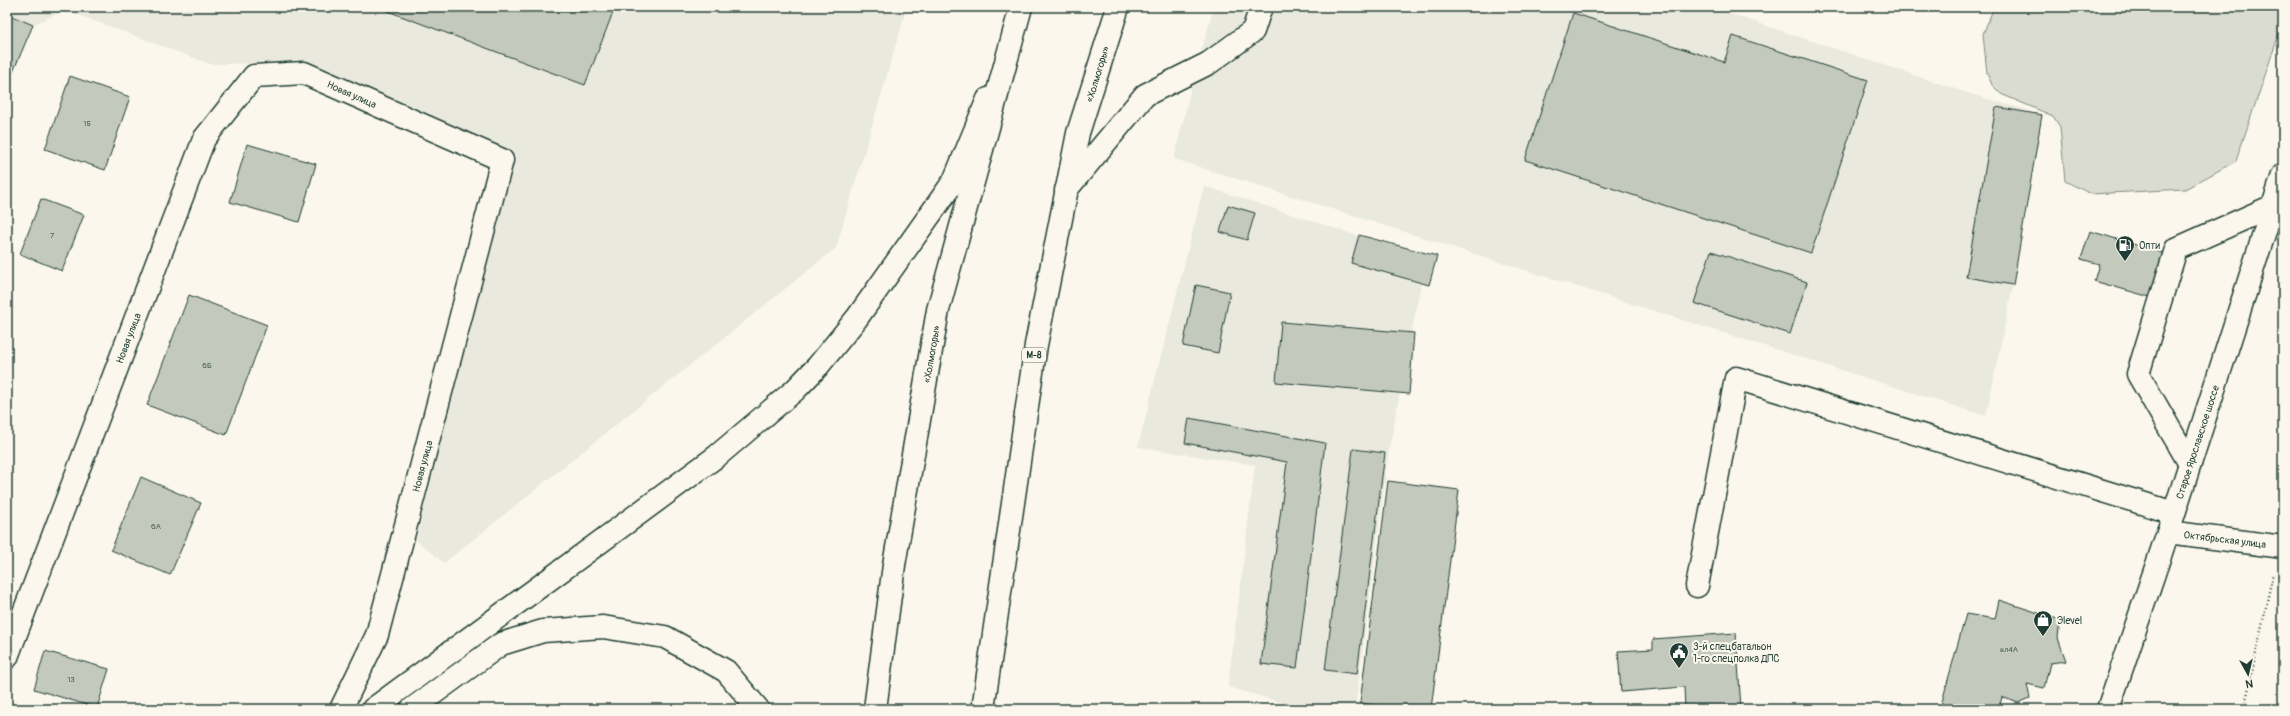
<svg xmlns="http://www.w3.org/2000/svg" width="2290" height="716" font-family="Pangolin,sans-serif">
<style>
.built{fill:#eae9de}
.green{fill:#dbdcd1;stroke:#7d8c82}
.building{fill:#c4c9be;stroke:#1f3d34}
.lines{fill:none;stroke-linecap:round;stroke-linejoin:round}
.minor-casing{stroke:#1f3d34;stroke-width:25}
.major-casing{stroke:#1f3d34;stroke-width:25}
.highway-casing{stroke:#1f3d34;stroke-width:25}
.path{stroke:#1f3d34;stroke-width:2.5;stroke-dasharray:1 3;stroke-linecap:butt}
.minor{stroke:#fbf7ec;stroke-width:22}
.major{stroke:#fbf7ec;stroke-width:22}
.highway{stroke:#fbf7ec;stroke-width:22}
.labels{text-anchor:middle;stroke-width:4;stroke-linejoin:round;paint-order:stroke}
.number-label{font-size:8px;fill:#486056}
.shield{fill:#fbf7ec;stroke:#61756b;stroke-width:1}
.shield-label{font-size:9px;font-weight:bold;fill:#1f3d34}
.street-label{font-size:10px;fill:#1f3d34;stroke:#fbf7ec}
.poi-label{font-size:10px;fill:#1f3d34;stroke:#fbf7ec;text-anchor:start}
</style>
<rect width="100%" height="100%" fill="#fbf7ec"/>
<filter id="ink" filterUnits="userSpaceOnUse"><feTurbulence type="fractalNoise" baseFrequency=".025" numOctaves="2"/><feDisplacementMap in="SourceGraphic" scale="8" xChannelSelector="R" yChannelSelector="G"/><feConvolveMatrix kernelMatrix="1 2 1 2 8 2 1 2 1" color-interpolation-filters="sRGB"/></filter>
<g filter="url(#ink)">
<!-- built -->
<path class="built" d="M7,7h900l-71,241 -392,315 -28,-23 97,-388 -210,-89 -93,1 -145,-54 -32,15 -26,61z
M1214,7h496l258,86 74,22 -29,170 -27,131 -812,-257 18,-76z
M1204,186l222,72 -37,191 -34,260h-52l-75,-22 27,-222 -117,-18z"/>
<!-- green -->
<path class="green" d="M1994,7h289v15l-47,139 -51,28 -94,5 -26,-13 -5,-54 -7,-11 -52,-22 -9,-9 -5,-12 -4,-39z"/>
<!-- building -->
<path class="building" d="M377,7h238l-30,78z
M1573,13l151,49 9,-26 135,44 -57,173 -286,-93z
M7,14l26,11 -26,61z
M70,76l60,21 -25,73 -60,-21z
M1996,107l46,8 -29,170 -47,-8z
M247,144l69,20 -17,58 -69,-20z
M41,199l43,16 -22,56 -42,-17z
M1228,205l27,8 -8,27 -27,-8z
M2090,231l73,22 -13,44 -56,-16 5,-17 -18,-5z
M1359,235l78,21 -8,29 -78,-22z
M1711,251l96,31 -17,52 -96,-31z
M1196,285l34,7 -12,61 -35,-7z
M189,295l78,30 -41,110 -79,-30z
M1281,322l133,11 -5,61 -133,-12z
M1189,418l136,25 -28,225 -36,-4 26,-202 -102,-19z
M1353,449l32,4 -28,221 -32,-4z
M141,477l60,26 -31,72 -59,-25z
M1388,481l71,9 -28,219h-23l-48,-6z
M1999,600l61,20 -2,18 8,23 -16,2 -6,25 -17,-4 3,14 -12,5 -16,-6 -3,12h-59l26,-95 29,5z
M1736,633l5,76h-56l-1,-22 -63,5 -3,-41 35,-2v-10z
M45,651l64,18 -12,39 -63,-19z"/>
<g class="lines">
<defs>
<path id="minor" d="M1066,190l79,-95 64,-32 44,-32 8,-24
M2190,464l-52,-90 38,-125 97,-43
M2168,532l115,15
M1697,586l39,-208 438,135
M7,657l197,-518 50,-63 50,-3 198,87 -125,475 -36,74"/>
<path id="major" d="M373,709l344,-253 78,-66 23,-24 39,-48 97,-137 34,-82
M412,709l89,-65 42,-13 60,-4 62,10 61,34 32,38
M2108,709l60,-177 115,-357"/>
<path id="highway" d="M875,709l19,-144 44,-255 83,-303
M983,709l53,-364 42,-212 40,-126"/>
</defs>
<!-- minor casing -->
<use href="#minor" class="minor-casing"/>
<!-- major casing -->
<use href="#major" class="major-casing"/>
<!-- highway casing -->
<use href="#highway" class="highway-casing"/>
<!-- path -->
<path class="path" d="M2242,709l5,-13 26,-123"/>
<!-- minor -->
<use href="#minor" class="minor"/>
<!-- major -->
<use href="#major" class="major"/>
<!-- highway -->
<use href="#highway" class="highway"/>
</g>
</g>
<!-- icons -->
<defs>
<symbol id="fuel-pin" viewBox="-11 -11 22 30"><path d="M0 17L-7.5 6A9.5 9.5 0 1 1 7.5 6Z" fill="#1f3d34" stroke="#fbf7ec"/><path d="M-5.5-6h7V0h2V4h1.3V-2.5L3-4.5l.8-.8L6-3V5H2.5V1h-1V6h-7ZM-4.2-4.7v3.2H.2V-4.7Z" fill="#fff"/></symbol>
<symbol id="shop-pin" viewBox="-11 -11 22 30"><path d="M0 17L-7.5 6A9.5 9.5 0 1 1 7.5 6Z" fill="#1f3d34" stroke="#fbf7ec"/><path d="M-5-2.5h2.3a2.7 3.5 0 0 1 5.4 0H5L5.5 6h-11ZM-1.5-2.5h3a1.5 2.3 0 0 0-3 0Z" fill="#fff"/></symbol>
<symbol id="civic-pin" viewBox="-11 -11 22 30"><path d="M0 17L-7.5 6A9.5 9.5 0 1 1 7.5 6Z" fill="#1f3d34" stroke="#fbf7ec"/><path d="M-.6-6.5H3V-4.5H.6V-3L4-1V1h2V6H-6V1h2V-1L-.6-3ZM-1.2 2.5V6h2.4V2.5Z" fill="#fff"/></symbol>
</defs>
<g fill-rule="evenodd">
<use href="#fuel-pin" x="2114" y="234" width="22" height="30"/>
<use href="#shop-pin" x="2032" y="609" width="22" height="30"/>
<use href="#civic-pin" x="1668" y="641" width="22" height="30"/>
</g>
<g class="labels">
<!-- number labels -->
<g class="number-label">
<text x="87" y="126">15</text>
<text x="52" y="238">7</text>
<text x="207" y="368">6Б</text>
<text x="156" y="529">6А</text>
<text x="2009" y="652">вл4А</text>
<text x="71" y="682">13</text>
</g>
<!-- shield labels -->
<rect class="shield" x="1022" y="348" width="24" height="14" rx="3"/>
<g class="shield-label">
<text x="1034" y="358">М-8</text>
</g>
<!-- street labels -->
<g class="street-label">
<text transform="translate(1097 74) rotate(-73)" y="4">«Холмогоры»</text>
<text transform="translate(352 94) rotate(24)" y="4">Новая улица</text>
<text transform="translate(128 338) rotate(-69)" y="4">Новая улица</text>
<text transform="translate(931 354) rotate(-80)" y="4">«Холмогоры»</text>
<text transform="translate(2197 442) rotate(-72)" y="4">Старое Ярославское шоссе</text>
<text transform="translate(422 466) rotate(-75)" y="4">Новая улица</text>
<text transform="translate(2225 539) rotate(7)" y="4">Октябрьская улица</text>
</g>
<!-- poi labels -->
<g class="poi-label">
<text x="2139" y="249">Опти</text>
<text x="2057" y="624">Эlevel</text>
<text x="1693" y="650">3-й спецбатальон<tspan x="1693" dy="12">1-го спецполка ДПС</tspan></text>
</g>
</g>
<!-- margin -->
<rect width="2290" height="716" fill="none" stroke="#fbf7ec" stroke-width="24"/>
<rect x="12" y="12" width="2266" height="692" fill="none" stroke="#1f3d34" stroke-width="1.5" filter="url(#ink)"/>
<!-- north arrow -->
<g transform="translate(2248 674) rotate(172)" stroke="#fbf7ec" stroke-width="3" paint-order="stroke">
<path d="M0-3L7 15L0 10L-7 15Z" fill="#1f3d34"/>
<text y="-6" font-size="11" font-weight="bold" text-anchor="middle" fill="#1f3d34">N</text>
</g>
</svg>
